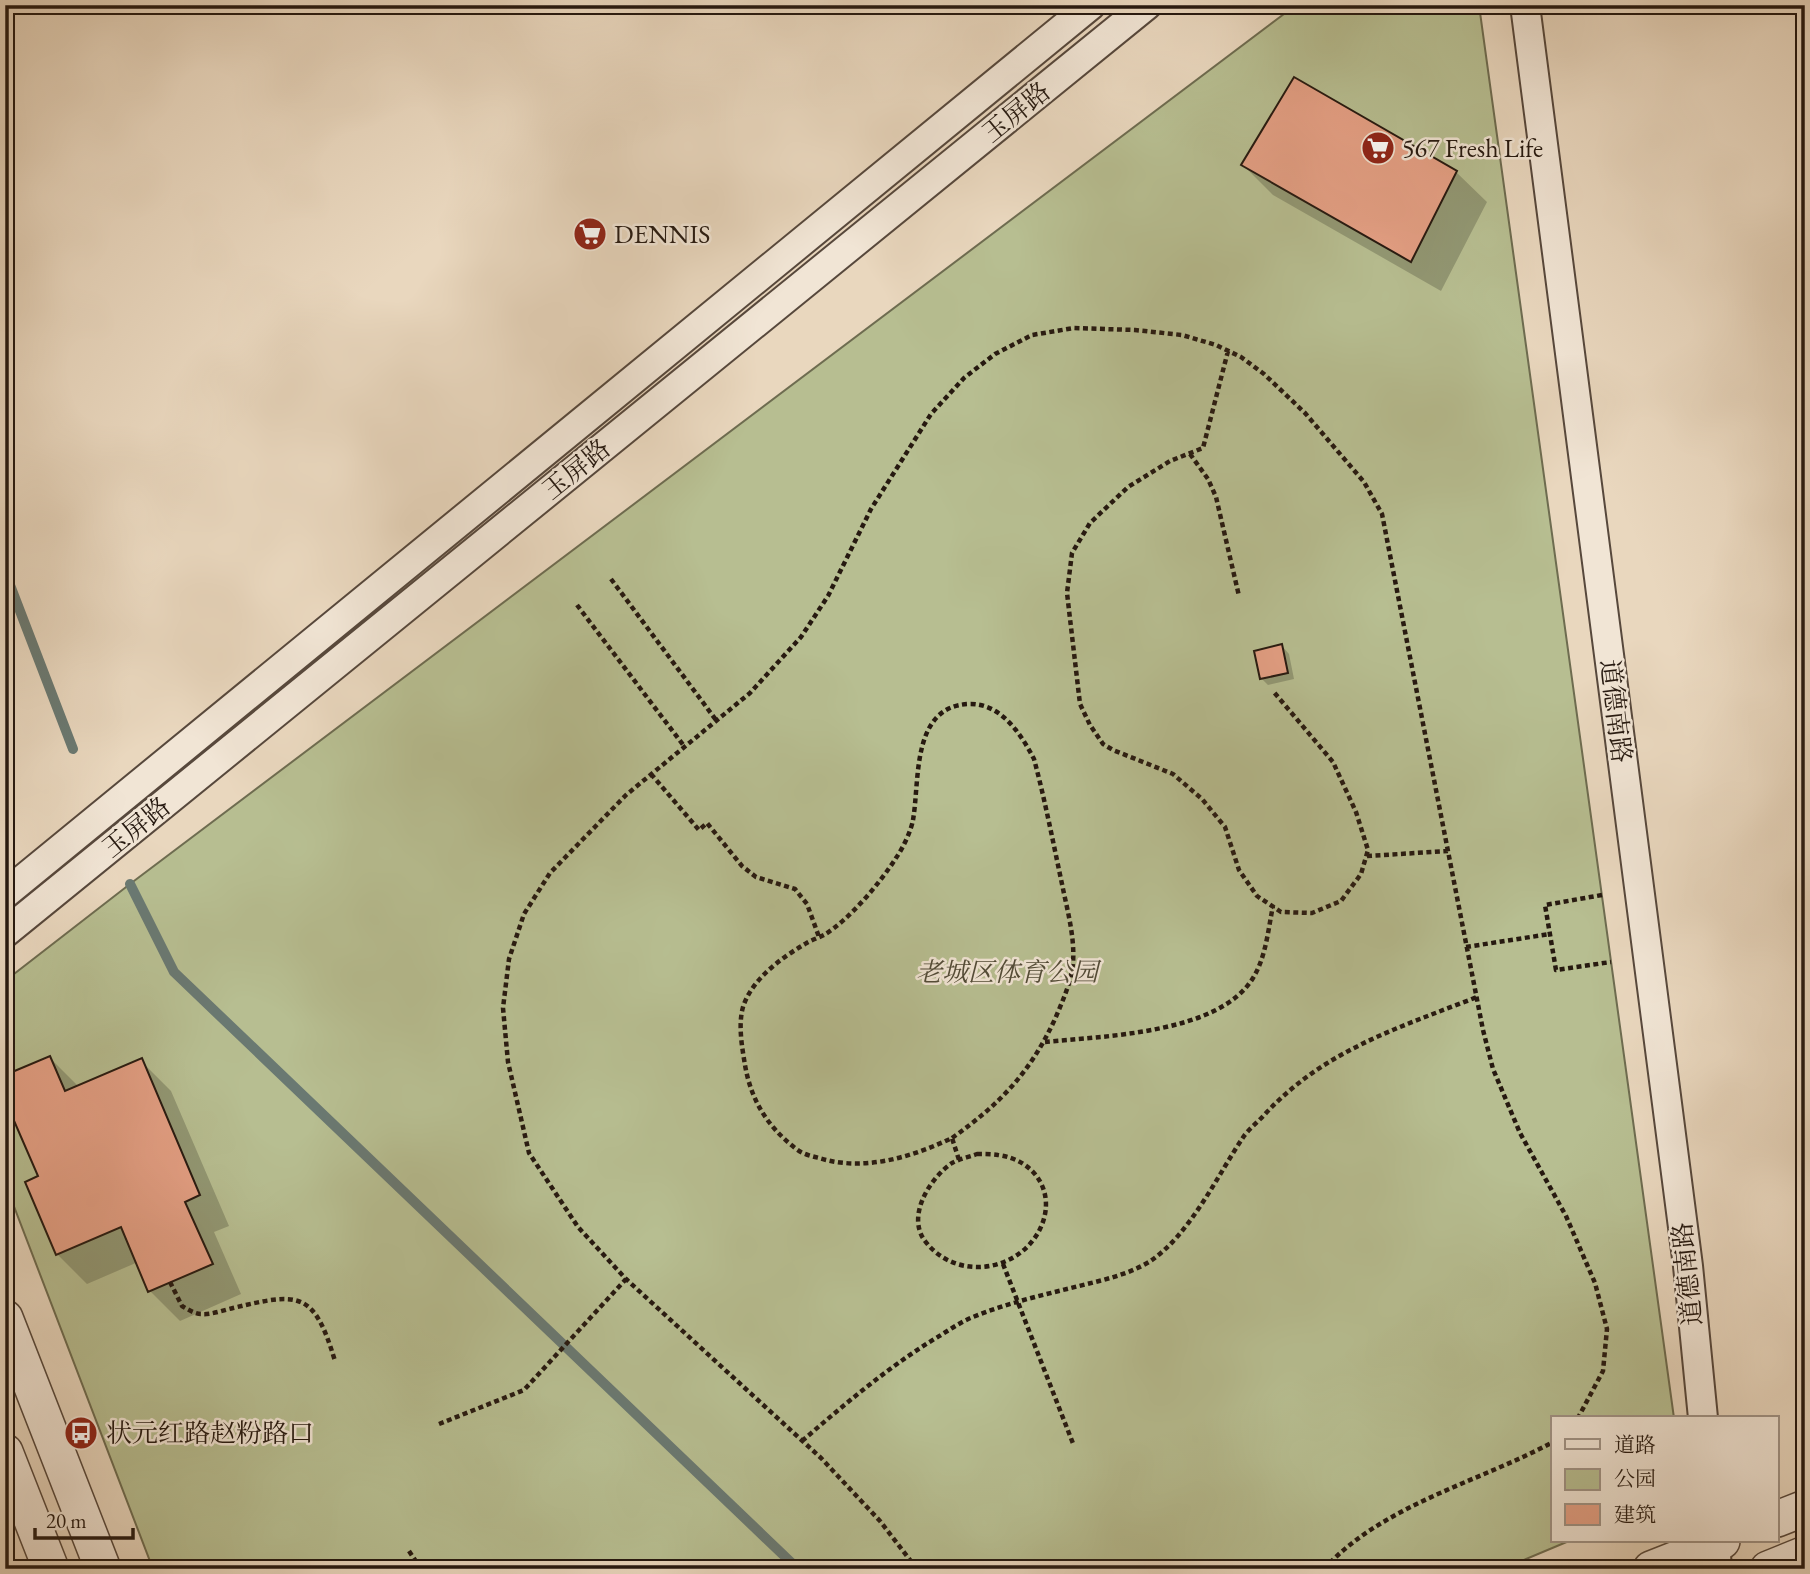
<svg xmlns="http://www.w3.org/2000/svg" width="1810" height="1574" font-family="'EB Garamond','Noto Serif SC',serif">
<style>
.green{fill:#b7be91;stroke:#6e6c50;stroke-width:2}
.shadow{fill:#0003}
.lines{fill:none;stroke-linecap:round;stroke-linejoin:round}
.stream{stroke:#6a7972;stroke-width:10}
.building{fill:#e5a085;stroke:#261910;stroke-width:2}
.minor-casing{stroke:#57483c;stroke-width:32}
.tertiary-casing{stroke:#57483c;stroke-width:38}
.path{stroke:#261910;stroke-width:4.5;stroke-dasharray:5 3.5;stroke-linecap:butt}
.minor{stroke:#f1e5d5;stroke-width:28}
.tertiary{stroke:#f1e5d5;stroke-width:35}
.labels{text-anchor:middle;stroke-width:5;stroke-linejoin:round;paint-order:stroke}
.street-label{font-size:26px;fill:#261910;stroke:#f1e5d5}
.poi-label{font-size:26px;fill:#261910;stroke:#f1e5d5;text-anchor:start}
.park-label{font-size:26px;font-style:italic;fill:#524b37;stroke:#f1e5d5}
</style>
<rect width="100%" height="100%" fill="#e9d7be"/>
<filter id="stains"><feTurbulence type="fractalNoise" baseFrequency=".00286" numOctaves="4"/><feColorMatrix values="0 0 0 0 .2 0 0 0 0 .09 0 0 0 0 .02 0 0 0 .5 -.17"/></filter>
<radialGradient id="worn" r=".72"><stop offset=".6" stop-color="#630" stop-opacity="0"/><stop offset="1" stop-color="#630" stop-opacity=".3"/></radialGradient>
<!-- green -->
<path class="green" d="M1296,5h183l195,1413h-121v123h16l-67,28h-1349l-148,-386v-202l125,-97z"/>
<!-- shadow -->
<path class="shadow" d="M1243,165l213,7 31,30 -46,89 -168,-96z
M1282,646l7,8 5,25 -26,6 -7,-7z
M50,1058l29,29 62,-26 30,30 58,135 -15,6 27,62 -61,27 -30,-30 -12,-29 -51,22 -30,-30 -17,-77z"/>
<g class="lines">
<!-- stream -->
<path class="stream" d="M5,572l68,177
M130,884l44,88 624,597"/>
</g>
<!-- building -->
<path class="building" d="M1294,77l163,94 -46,91 -170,-97z
M1282,644l6,29 -28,6 -6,-28z
M50,1056l15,35 77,-33 58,137 -15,7 28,62 -65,28 -27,-65 -65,28 -31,-73 13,-6 -33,-76v-25z"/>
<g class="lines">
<defs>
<path id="minor" d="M1525,5l163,1261 15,152
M5,894l1086,-889
M5,933l1142,-928
M1715,1541l2,28"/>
<path id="tertiary" d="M5,1318l98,251
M5,1452l46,117
M1777,1519l28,-11
M1651,1569l71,-28
M1768,1569l37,-15"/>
</defs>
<!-- minor casing -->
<use href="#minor" class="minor-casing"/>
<!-- tertiary casing -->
<use href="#tertiary" class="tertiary-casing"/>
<!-- path -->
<path class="path" d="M1228,351l-25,97 -33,13 -42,26 -38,36 -18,30 -5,40 13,111 10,21 13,19 10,6 60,24 29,25 23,28 14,43 18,26 24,16 31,1 29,-12 20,-27 7,-24 -12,-38 -23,-50 -60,-71
M1190,454l18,25 8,18 23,99
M611,579l105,141
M577,605l107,141
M651,774l48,56 8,-7 35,43 14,11 39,12 12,15 12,33
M1367,856l81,-5
M1602,895l-57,10 11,65 55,-8
M1466,947l84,-13
M1045,1042c58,-6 174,-8 208,-64 13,-21 15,-48 20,-72
M952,1138c48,-34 78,-65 103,-119 8,-19 16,-36 18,-56 2,-26 -6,-54 -11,-79 -9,-42 -17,-84 -28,-125 -13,-25 -33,-56 -65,-55 -58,2 -49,76 -56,116 -2,11 -10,28 -17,38 -16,25 -46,61 -72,77 -6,3 -13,5 -19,9 -24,14 -53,35 -62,63 -5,18 -1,40 2,58 6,35 22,61 50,83 7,6 16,8 24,10 45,14 93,-1 133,-20l7,22
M977,1154c7,0 15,0 21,1 38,5 59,39 42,74 -21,43 -84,53 -115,12 -19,-25 5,-63 27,-78 7,-4 17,-6 25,-9z
M1003,1264l71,182
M170,1282l12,24c5,3 13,8 19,8 10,1 23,-4 32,-6 67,-16 81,-17 102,53
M439,1424l85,-34 102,-111
M802,1441c43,-37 85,-73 134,-103 12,-7 24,-16 37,-21 34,-14 70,-22 106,-31 24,-6 48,-11 70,-24 41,-27 68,-86 95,-126 6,-8 15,-15 22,-23 59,-63 132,-85 211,-116
M409,1551l12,18
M917,1569l-37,-48 -59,-63 -195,-179 -48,-52 -49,-74 -21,-91 -5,-54 6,-49 15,-45 26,-41 76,-78 124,-102 51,-56 27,-41 43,-87 60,-95 33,-36 31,-24 37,-19 42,-7 61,2 47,5 34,10 25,12 23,17 41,39 59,69 18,32 101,516 10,39 27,64 46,83 29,67 12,46 -4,42 -25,47
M1324,1569c58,-64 155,-87 229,-127"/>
<!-- minor -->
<use href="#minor" class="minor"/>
<!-- tertiary -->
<use href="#tertiary" class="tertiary"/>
</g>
<!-- icons -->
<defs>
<symbol id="supermarket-disc" viewBox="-11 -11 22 22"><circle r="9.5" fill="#8f2418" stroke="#f1e5d5"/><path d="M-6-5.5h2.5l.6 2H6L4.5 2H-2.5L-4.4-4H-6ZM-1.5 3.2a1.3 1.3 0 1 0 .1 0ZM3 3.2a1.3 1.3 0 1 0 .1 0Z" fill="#fff"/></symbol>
<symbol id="bus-disc" viewBox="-11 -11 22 22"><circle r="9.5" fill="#8f2418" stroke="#f1e5d5"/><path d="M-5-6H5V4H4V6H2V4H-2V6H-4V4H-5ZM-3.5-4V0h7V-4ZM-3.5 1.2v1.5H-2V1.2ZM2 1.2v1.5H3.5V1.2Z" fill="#fff"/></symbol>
</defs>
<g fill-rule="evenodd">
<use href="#supermarket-disc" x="1359" y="129" width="38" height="38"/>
<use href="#supermarket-disc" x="571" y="215" width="38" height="38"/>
<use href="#bus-disc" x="62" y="1414" width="38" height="38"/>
</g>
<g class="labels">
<!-- street labels -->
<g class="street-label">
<text transform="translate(1016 112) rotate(-39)" y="9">玉屏路</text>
<text transform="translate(576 469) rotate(-39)" y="9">玉屏路</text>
<text transform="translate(1616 711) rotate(83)" y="9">道德南路</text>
<text transform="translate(136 827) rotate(-39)" y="9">玉屏路</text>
<text transform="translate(1687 1274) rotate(-96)" y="9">道德南路</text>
</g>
<!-- poi labels -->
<g class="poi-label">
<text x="1402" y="157">567 Fresh Life</text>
<text x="614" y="243">DENNIS</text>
<text x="106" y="1442">状元红路赵粉路口</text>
</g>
<!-- park labels -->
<g class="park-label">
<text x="1007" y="981">老城区体育公园</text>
</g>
</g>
<!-- margin -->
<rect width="1810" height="1574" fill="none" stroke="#e9d7be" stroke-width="28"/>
<rect x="7" y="7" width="1796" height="1560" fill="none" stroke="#261910" stroke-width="3.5"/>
<rect x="14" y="14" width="1782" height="1546" fill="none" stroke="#261910" stroke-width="2"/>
<!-- legend -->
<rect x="1551" y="1416" width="228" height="126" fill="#f1e5d5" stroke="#a09386" stroke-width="2"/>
<rect x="1565" y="1439" width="35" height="10" fill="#f1e5d5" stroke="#a09386" stroke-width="2"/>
<text x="1614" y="1452" font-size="21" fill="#261910">道路</text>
<rect x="1565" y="1469" width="35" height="21" fill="#b7be91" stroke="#a09386" stroke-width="2"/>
<text x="1614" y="1486" font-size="21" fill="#261910">公园</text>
<rect x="1565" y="1504" width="35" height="21" fill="#e5a085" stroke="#a09386" stroke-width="2"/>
<text x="1614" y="1522" font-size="21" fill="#261910">建筑</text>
<!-- scale -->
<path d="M35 1528v10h98v-10" fill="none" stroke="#261910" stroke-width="3.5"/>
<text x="46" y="1528" font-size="21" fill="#261910" stroke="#f1e5d5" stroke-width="5" paint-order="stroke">20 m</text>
<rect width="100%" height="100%" filter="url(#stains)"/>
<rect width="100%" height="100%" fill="url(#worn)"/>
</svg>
